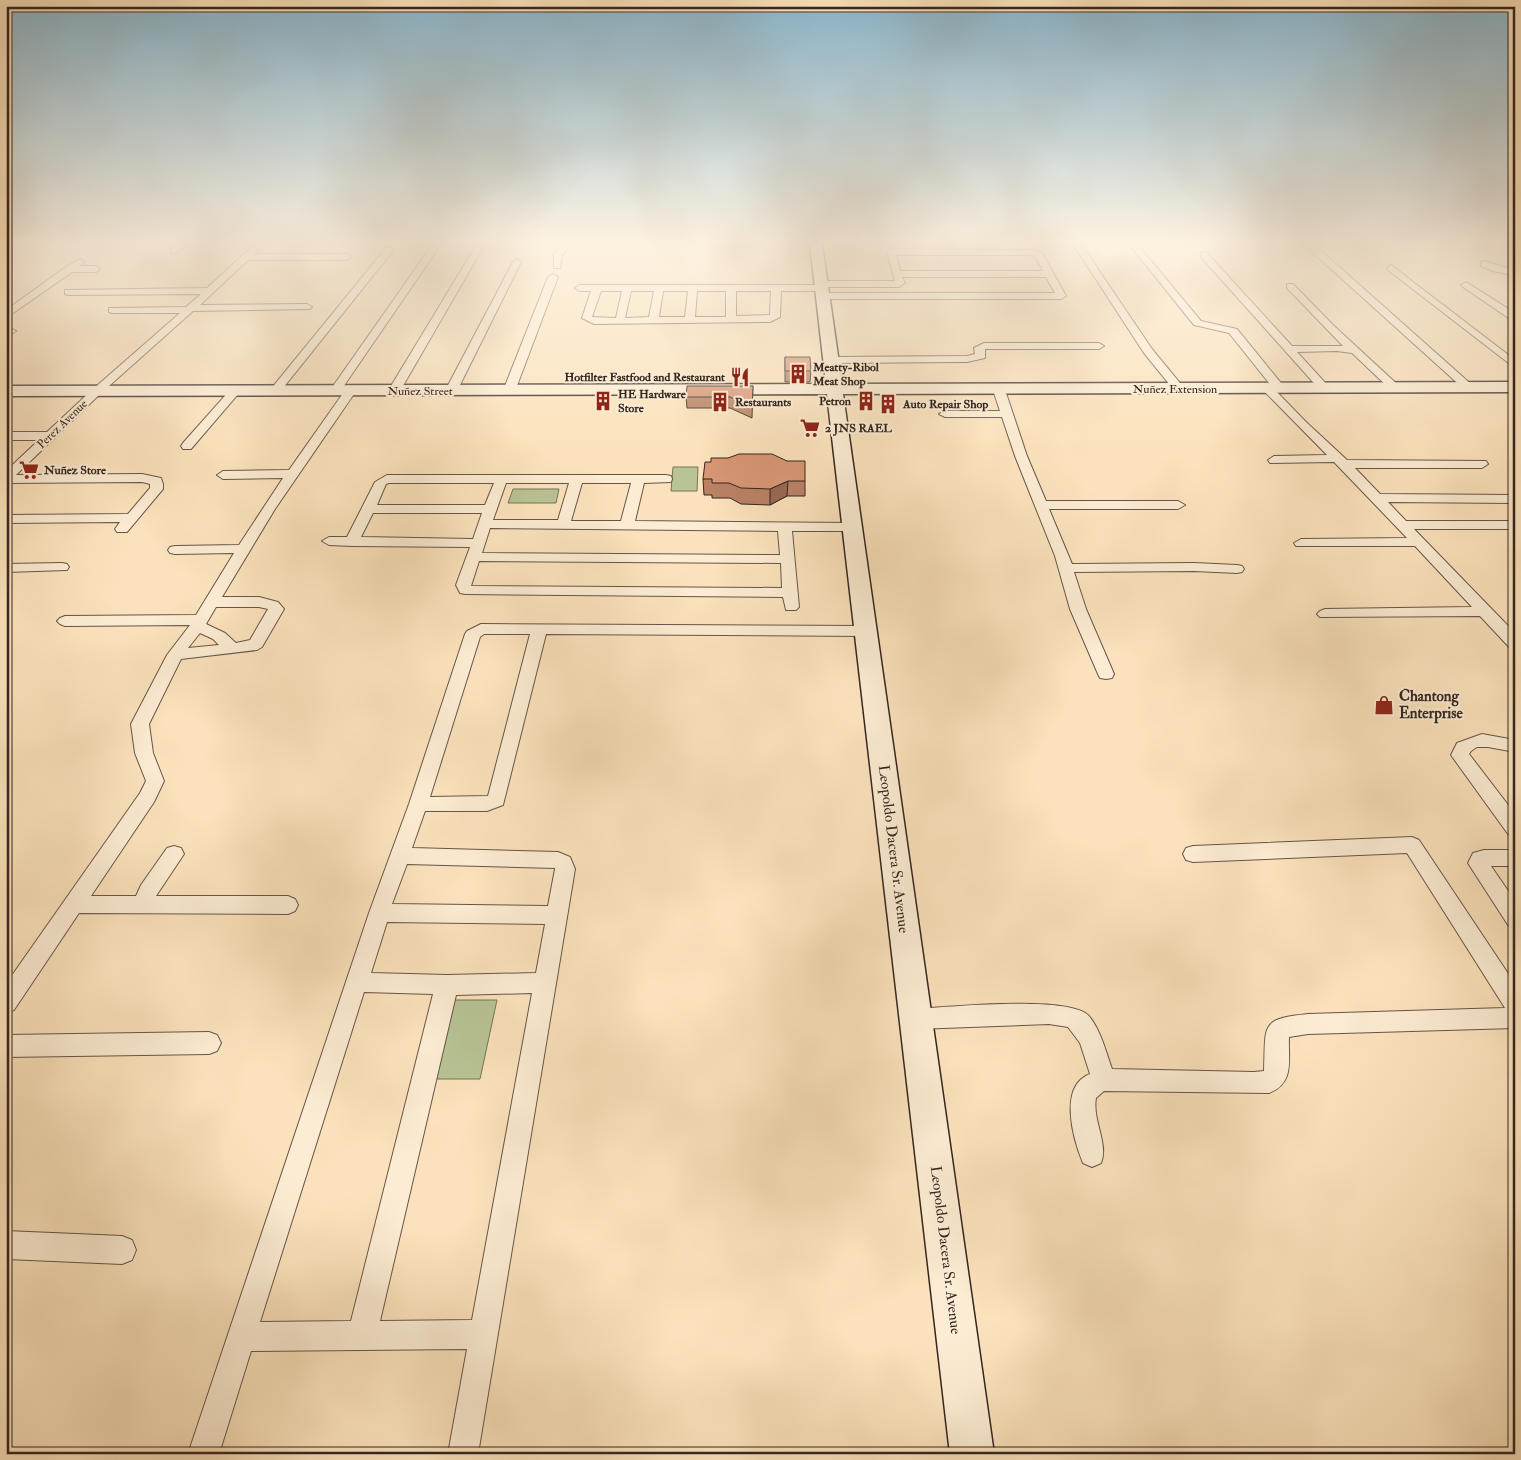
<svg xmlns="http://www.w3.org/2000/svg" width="1521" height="1460" font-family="'IM FELL Double Pica',serif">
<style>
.green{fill:#b8c495;stroke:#76755a}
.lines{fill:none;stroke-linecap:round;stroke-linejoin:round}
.street-casing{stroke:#665547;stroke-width:2}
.secondary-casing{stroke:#342620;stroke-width:3}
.street{fill:#fcecd3;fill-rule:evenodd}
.secondary{fill:#fcecd3;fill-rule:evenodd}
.wall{fill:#ba8165;stroke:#342620}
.shaded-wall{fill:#976952;stroke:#342620}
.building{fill:#d89675;stroke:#342620}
.labels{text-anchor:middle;stroke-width:4;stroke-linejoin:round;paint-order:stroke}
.far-poi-label{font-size:12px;font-weight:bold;fill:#342620;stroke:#fcecd3;text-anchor:start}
.far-street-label{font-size:12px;fill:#342620;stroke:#fcecd3}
.poi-label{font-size:15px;font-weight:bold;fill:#342620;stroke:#fcecd3;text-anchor:start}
.street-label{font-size:15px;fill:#342620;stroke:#fcecd3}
</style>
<rect width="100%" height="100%" fill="#fbe2bc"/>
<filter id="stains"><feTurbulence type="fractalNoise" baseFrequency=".004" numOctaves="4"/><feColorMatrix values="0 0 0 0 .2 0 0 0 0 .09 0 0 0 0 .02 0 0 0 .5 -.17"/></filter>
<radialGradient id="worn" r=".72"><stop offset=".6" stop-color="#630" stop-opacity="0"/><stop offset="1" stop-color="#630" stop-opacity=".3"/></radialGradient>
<!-- green -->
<path class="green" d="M673,467h25l-1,24h-26z
M513,489h46l-3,14h-48z
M454,1000h43l-17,79h-46z"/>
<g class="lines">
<defs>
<path id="street" d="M178,244h9l-10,9h-6v-4z
M255,244h9l-10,10h93l4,3 -4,3h-99l-48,45 107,-1 5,3 -2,2 -117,2 -93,83 -84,81 126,-1 19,4 2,6v5l-36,43h-10l-2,-3 5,-7 -114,1v-8l122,-1 22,-26v-4l-8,-2 -136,1v-12l33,-31h-33v-8h41l45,-42 88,-77h-68l-3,-1v-4l77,-1 15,-13 -133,1 -3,-1v-4l142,-2z
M477,244h8l-85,147 -6,3 -4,-1 -2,-2z
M563,244h9l-10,11 -2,13h-6v-14z
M1073,244h8l71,105 32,39 -2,2h-8l-30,-37z
M1129,244h8l64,77 36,8 48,59 -2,2 -7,1 29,30 42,39 139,1 2,3 -6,4h-127l25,26 135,1v8l-127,-1 18,19h109v8h-101l101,104v15l-6,-1 -29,-31 -160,1 -3,-3 3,-3 5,-2 147,-2 -57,-61h-119l-2,-3 7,-4 106,-1 -73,-76 -64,1 -2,-3 6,-4 53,-1 -64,-65 -2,-2 2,-2 4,-1 6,3 -44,-55 -35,-8z
M1310,244h10l-2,4 154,137 2,2 -2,2h-8l-153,-138 -2,-5z
M389,247l4,3 -1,2 -113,141h-8l-2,-2 2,-2 115,-141z
M433,247l4,3 -98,143h-8l-2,-2 2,-2 99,-141z
M891,249l142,1 9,3 24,43 -5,3h-239l-5,-3 5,-3h233l-9,-16h-144l3,6 -6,4h-74l-1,3 -3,1h-40l-1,26 -10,5 -176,2 -12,-6 9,-27h-11l-5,-3 5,-3h237l1,-3 3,-1h74l-8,-29zM896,255h133l7,2 7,14h-143zM601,291h21l-6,27 -24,-1zM631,291h23l-5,26 -24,1zM663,291h25l-3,26h-26zM697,291h29v26h-31zM736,291h35l-1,24 -34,1z
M1204,252l3,1 85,93h51l-56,-58v-4h6l40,41 65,60 2,2 -2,2h-8l-38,-36 -15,-2 -40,1 33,36 -6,3 -4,-1 -119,-133v-4z
M80,259l4,3 -4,4h16l4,3 -4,3h-24l-66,46v-8l60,-43z
M517,259l4,3 -64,129 -6,3 -4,-1 -2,-2 68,-129z
M1484,261l31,9v6l-22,-5 -12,-5v-4z
M1391,265l124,95v8l-127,-98 -1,-2z
M553,274l5,3 -43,114 -6,3 -4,-1 -2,-2 45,-114z
M1466,282l49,31v6l-8,-2 -44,-30 -2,-2z
M6,326l10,5 -10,7z
M984,343h115l5,3 -5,3h-114v9l-18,4 -136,1 -5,-3 5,-3 136,-1 8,-2 -1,-6z
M999,387l6,3 22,66 19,45h132l7,4 -7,4h-129l23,55 122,-1 43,2 5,1 2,3 -2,3 -5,1 -43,-2 -120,1 12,37 28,65 -2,4 -6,1 -6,-1 -2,-4 -28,-65 -15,-53 -40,-100 -13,-39h-57l-6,-3 6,-3h55l-7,-21z
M235,388l6,3 -2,2 -48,56h-8l-2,-3 2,-3 48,-54z
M350,388l6,3 -81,118 -53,88h37l19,5 6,7 -22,38 -5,3 -76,9 -32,65 4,29 11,28 -10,21 -63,94h45l5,-11 26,-37 7,-2 7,2 3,6 -28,42h132l7,3 3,6 -3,6 -7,3 -209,-1 -65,97 -8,3v-29l134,-191 6,-12 -11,-28 -4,-29 36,-69 23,-30 -125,1 -5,-2 -3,-3 3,-3 5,-2 131,-1 38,-62 -59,1 -5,-1 -2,-3 2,-3 5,-1 64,-1 44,-67 -60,1 -6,-4 6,-4 66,-1 57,-81zM216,607h43l9,2 -18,31 -14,3 -11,-10 -19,-9zM200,633l13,6 6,6 -31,3z
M387,475h279l5,1 1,3 -1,3 -27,1 -9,38 217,2 7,4 -7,4h-60l7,76 -3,3h-10l-3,-13 -318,-3 -5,-1 -4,-8 14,-38 -118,-1 -23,-1 -7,-4 7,-4h18l28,-55zM389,483h105l-9,22h-108l9,-21zM506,483h63l-11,37h-65zM582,483h49l-10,38h-50zM373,513h109l-9,26 -112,-2zM490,528l288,3 2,24 -298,-2zM479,561l302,2 1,25 -311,-2z
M62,563l5,1 2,3 -2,3 -61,2v-8z
M481,624l385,2 6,2 2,3 -2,3 -6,2 -320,-2 -43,171 -16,6h-62l-13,37 146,4 12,5 5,12 -97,585h-30l19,-105 -216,2 -32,103h-31l181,-541 40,-109 56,-170 2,-3zM484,634h46l-42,162 -58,1 50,-160zM407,864l148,4v1l-7,37 -156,-2zM387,922l158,2 -9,49 -89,2 -76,-2zM364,992l69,2 -82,327 -91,1zM532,993l-60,327 -92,1 76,-326z
M1482,734l33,6v12l-27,-5h-11l-6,4 -2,3 46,60v22l-7,-2 -57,-79 6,-12z
M1412,837l7,3 96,144v44l-207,6 -19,3c-1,23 6,46 -20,56l-165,-2 -8,7c-4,22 13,46 5,65l-9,4 -9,-4c-10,-24 -25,-77 7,-89l-10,-31 -12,-16 -19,-3 -133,5 -8,-3 -3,-7 3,-7 8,-3c32,-2 154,-14 173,7 12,15 17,36 23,53l142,3 10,-1c2,-46 -5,-52 44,-57l197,-6 -98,-155 -214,9 -7,-2 -3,-6 3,-6 7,-2z
M1484,850h31v16h-24l24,35v27l-7,-3 -40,-62 5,-10z
M209,1032l8,3 4,8 -4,8 -8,3 -203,3v-22z
M6,1231l116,5 10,4 4,10 -4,10 -10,4 -116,-5z"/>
<path id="secondary" d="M810,244h12l20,140 673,-2v10l-672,2 151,1060h-44l-123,-1060 -821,2v-10l820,-2z"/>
</defs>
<!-- street casing -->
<use href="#street" class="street-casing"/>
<!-- secondary casing -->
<use href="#secondary" class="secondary-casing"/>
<!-- street -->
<use href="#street" class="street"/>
<!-- secondary -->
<use href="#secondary" class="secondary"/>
</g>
<!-- wall -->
<path class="wall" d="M785,357l26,14 -1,11h-25z
M753,386l-1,32 -22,-10h-43l-1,-11z
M787,461l18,20v15h-18l-17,9 -29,-1 -11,-6h-18v-3h-8l-1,-16z"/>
<!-- shaded-wall -->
<path class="shaded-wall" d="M788,481l-1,15 -17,9v-16z"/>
<!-- building -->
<path class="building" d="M785,357h25l1,14h-26z
M687,386h66l-1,21 -22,-10h-44z
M739,454h33l15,7h18v20h-17l-18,8 -29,-1 -12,-5h-17v-4h-9l2,-17h6v-4h17z"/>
<!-- sky -->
<linearGradient id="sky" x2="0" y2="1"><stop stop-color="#8bb8d0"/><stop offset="0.54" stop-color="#fdf2e1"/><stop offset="1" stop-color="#fdf2e1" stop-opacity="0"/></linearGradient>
<rect width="1521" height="448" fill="url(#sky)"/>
<!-- icons -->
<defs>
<symbol id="building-bare" viewBox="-9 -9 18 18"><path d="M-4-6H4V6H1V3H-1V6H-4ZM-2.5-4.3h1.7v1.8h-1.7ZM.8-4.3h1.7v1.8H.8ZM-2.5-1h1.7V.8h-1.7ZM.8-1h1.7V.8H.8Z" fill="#8f2418" stroke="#fcecd3" stroke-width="2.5" paint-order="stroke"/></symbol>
<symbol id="restaurant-bare" viewBox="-9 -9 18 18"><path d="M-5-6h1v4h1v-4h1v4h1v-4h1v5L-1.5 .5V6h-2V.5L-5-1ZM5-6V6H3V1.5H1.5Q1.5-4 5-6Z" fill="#8f2418" stroke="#fcecd3" stroke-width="2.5" paint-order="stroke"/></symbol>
<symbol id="supermarket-bare" viewBox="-9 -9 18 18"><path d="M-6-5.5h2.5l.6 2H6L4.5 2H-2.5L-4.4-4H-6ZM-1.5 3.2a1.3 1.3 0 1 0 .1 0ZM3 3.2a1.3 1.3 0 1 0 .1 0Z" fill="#8f2418" stroke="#fcecd3" stroke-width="2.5" paint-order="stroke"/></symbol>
<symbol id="shop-bare" viewBox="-9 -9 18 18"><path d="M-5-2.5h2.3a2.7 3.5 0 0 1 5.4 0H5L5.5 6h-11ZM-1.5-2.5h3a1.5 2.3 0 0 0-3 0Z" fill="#8f2418" stroke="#fcecd3" stroke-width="2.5" paint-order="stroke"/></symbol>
</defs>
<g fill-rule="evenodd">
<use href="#building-bare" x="784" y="360" width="28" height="28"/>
<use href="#restaurant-bare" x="726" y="363" width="28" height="28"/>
<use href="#building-bare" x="589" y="387" width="28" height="28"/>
<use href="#building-bare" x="852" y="387" width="28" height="28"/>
<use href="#building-bare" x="706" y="388" width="28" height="28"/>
<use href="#building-bare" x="874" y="390" width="28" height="28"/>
<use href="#supermarket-bare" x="796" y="414" width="28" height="28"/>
<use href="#supermarket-bare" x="15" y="456" width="28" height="28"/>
<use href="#shop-bare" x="1370" y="691" width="28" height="28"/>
</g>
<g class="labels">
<!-- far-poi labels -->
<g class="far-poi-label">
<text x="813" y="371">Meatty-Ribol<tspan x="813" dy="14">Meat Shop</tspan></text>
<text x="725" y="381" text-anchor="end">Hotfilter Fastfood and Restaurant</text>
<text x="618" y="398">HE Hardware<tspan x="618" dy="14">Store</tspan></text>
<text x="851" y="405" text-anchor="end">Petron</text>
<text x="735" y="406">Restaurants</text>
<text x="903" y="408">Auto Repair Shop</text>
<text x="825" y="432">2 JNS RAEL</text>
<text x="44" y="474">Nuñez Store</text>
</g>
<!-- far-street labels -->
<g class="far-street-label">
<text x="1175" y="393">Nuñez Extension</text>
<text x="420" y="395">Nuñez Street</text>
<text transform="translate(62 424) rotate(-44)" y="4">Perez Avenue</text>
</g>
<!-- poi labels -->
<g class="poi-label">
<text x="1399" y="701">Chantong<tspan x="1399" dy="17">Enterprise</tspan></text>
</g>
<!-- street labels -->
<g class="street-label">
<text transform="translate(894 849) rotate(83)" y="5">Leopoldo Dacera Sr. Avenue</text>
<text transform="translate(946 1250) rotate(83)" y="5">Leopoldo Dacera Sr. Avenue</text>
</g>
</g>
<!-- margin -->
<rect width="1521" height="1460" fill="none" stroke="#fbe2bc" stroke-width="25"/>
<rect x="8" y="8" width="1506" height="1445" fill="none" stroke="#342620" stroke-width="2.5"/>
<rect x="12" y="12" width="1496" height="1435" fill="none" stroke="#342620"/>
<rect width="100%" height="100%" filter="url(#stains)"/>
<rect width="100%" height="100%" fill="url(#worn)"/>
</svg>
